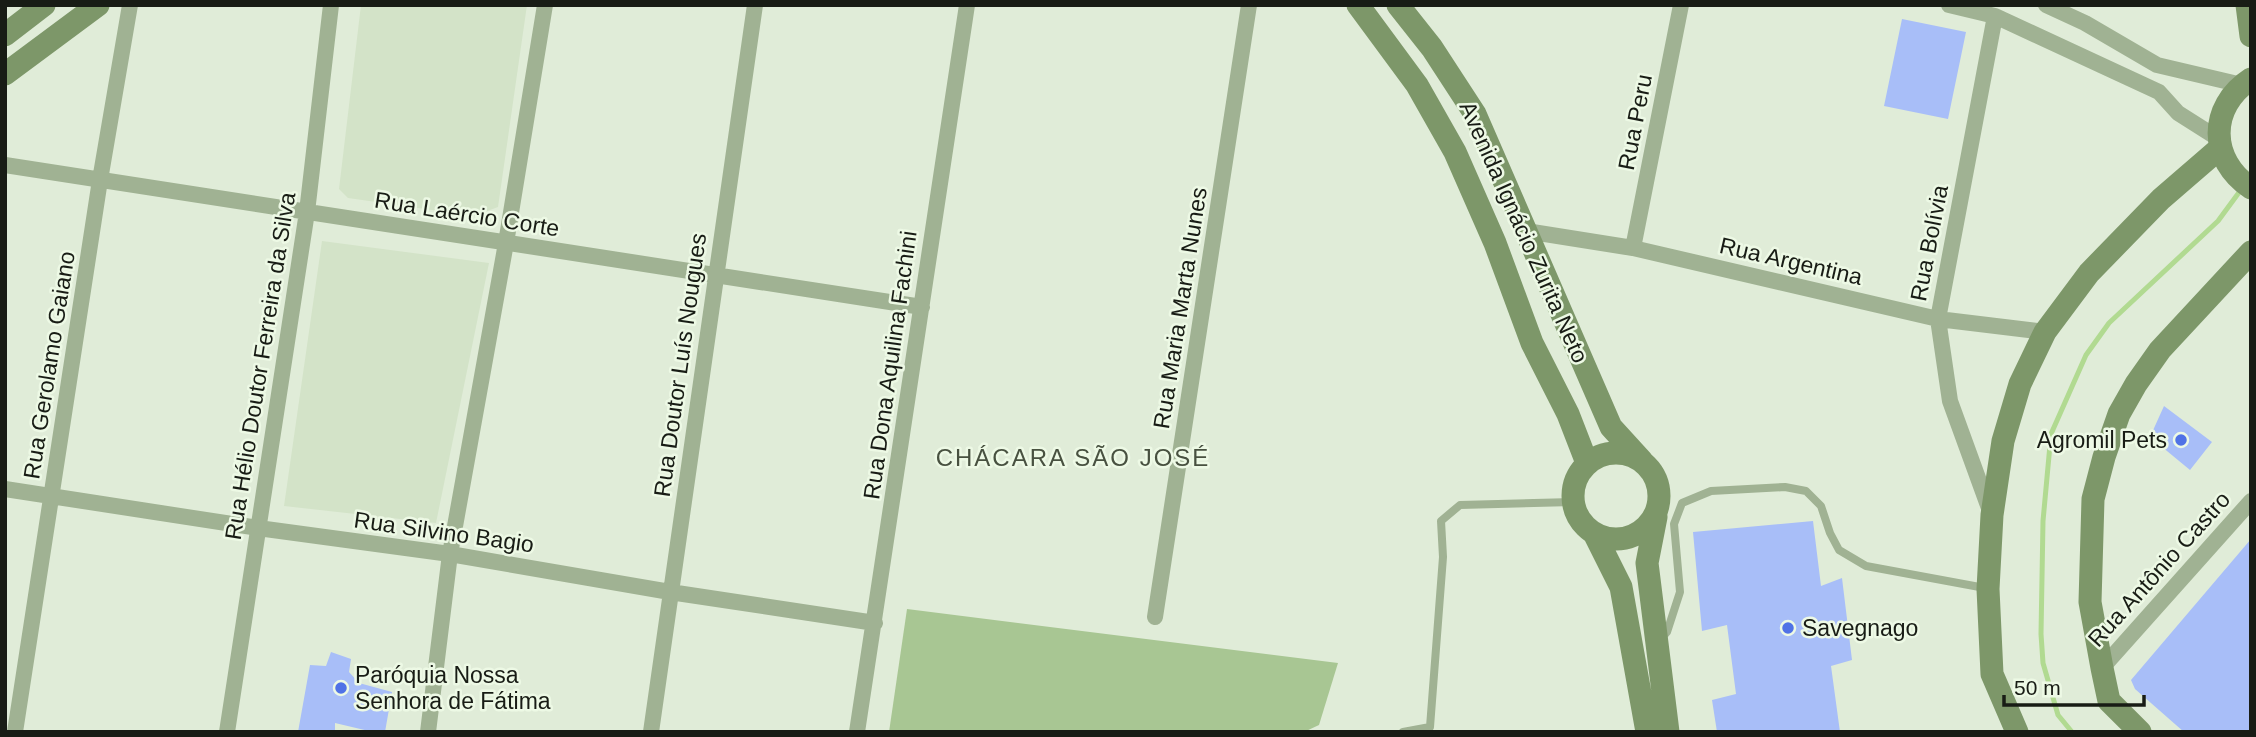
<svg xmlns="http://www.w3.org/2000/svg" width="2256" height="737" font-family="Arial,sans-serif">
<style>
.built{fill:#d3e3c8}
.green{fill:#a8c693}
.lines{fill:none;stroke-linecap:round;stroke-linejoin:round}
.stream{stroke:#b1da91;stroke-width:5}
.building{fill:#a8bef8}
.lane{stroke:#a0b293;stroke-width:8}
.street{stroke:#a0b293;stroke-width:16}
.secondary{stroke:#7d9769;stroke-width:23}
.poi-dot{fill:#5072e6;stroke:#edf9e5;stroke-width:2.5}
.labels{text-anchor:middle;stroke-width:5;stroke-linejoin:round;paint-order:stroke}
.street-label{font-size:23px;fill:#181c15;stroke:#edf9e5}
.poi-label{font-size:23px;fill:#181c15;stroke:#edf9e5;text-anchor:start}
.neighbourhood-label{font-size:24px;letter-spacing:2px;fill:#485140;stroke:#edf9e5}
</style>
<rect width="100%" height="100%" fill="#e0ecd8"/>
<!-- built -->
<path class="built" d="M361,5h166l-29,202 -24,9 -126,-18 -9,-9z
M322,241l167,22 -53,260 -152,-17z"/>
<!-- green -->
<path class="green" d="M907,609l431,54 -19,62 -15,7h-415z"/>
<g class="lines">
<!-- stream -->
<path class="stream" d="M2072,732l-14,-17 -15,-52 -2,-29 2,-113 8,-87 35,-79 23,-32 109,-102 25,-34"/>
</g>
<!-- building -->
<path class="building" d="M1902,19l64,13 -18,87 -64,-13z
M2164,406l48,36 -22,28 -40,-33z
M1813,521l8,65 21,-8 10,82 -21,6 9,66h-123l-5,-32 24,-6 -9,-69 -25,6 -9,-99z
M2251,539v193h-67l-49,-43 -4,-9z
M331,652l20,7 -2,13 10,11 33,9 -7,40h-12l-38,-9v9h-37l12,-67 16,1z"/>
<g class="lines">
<!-- lane -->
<path class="lane" d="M1661,639l6,-7 13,-40 -6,-68 8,-21 29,-12 74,-4 21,4 15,15 9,27 9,17 27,16 119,22
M1403,732l27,-5 13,-170 -2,-36 19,-16 113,-3"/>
<!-- street -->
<path class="street" d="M1949,5l46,11 164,76 19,21 41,26
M2046,5l39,18 72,42 85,20
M5,165l917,142
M1526,231l107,17 305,71 107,13
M1633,248l48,-243
M5,489l253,39 192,26 220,38 205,31
M1990,511l-40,-110 -12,-82 57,-303
M1155,617l94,-612
M2102,668l149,-167
M15,732l85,-552 30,-175
M227,732l80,-520 24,-207
M428,732l22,-178 56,-311 39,-238
M651,732l104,-727
M857,732l110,-727"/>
<!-- secondary -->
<path class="secondary" d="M1358,5l59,80 38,67 40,91 37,100 36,71 19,49
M1398,5l34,43 43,66 136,313 31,34
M2247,5l4,31
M5,35l39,-30
M5,74l93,-69
M2251,79c-43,28 -42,81 0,109
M1573 496a43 43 0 1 1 86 0a43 43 0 1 1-86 0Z
M1656,517l-9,46 21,169
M1595,535l26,52 26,145
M2017,732l-25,-58 -4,-85 4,-74 11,-74 17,-57 25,-52 44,-59 72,-74 59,-51
M2140,732l-31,-31 -7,-33 -12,-66 3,-103 11,-42 15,-43 17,-30 24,-34 91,-98"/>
</g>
<!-- markers -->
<g class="poi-dot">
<circle cx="2181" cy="440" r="7"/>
<circle cx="1788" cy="628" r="7"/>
<circle cx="341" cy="688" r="7"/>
</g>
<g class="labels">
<!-- street labels -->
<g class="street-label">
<text transform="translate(1635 122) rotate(-79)" y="8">Rua Peru</text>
<text transform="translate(467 214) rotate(9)" y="8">Rua Laércio Corte</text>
<text transform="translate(1524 232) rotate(66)" y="8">Avenida Ignácio Zurita Neto</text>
<text transform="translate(1929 243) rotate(-79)" y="8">Rua Bolívia</text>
<text transform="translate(1791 261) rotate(13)" y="8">Rua Argentina</text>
<text transform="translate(1180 308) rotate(-81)" y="8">Rua Maria Marta Nunes</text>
<text transform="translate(49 365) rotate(-81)" y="8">Rua Gerolamo Gaiano</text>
<text transform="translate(680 365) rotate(-82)" y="8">Rua Doutor Luís Nougues</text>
<text transform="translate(890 365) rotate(-82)" y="8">Rua Dona Aquilina Fachini</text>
<text transform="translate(260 366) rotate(-81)" y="8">Rua Hélio Doutor Ferreira da Silva</text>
<text transform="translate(444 532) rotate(8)" y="8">Rua Silvino Bagio</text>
<text transform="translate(2159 569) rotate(-48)" y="8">Rua Antônio Castro</text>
</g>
<!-- poi labels -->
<g class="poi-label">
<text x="2167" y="448" text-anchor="end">Agromil Pets</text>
<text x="1802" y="636">Savegnago</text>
<text x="355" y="683">Paróquia Nossa<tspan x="355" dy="26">Senhora de Fátima</tspan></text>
</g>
<!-- neighbourhood labels -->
<g class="neighbourhood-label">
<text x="1073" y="466">CHÁCARA SÃO JOSÉ</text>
</g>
</g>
<!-- border -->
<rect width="2256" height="737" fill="none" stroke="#181c15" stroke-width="14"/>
<!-- scale -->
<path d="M2004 695v10h140v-10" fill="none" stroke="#181c15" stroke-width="3.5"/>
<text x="2014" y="695" font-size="21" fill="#181c15" stroke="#edf9e5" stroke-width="5" paint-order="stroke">50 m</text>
</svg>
